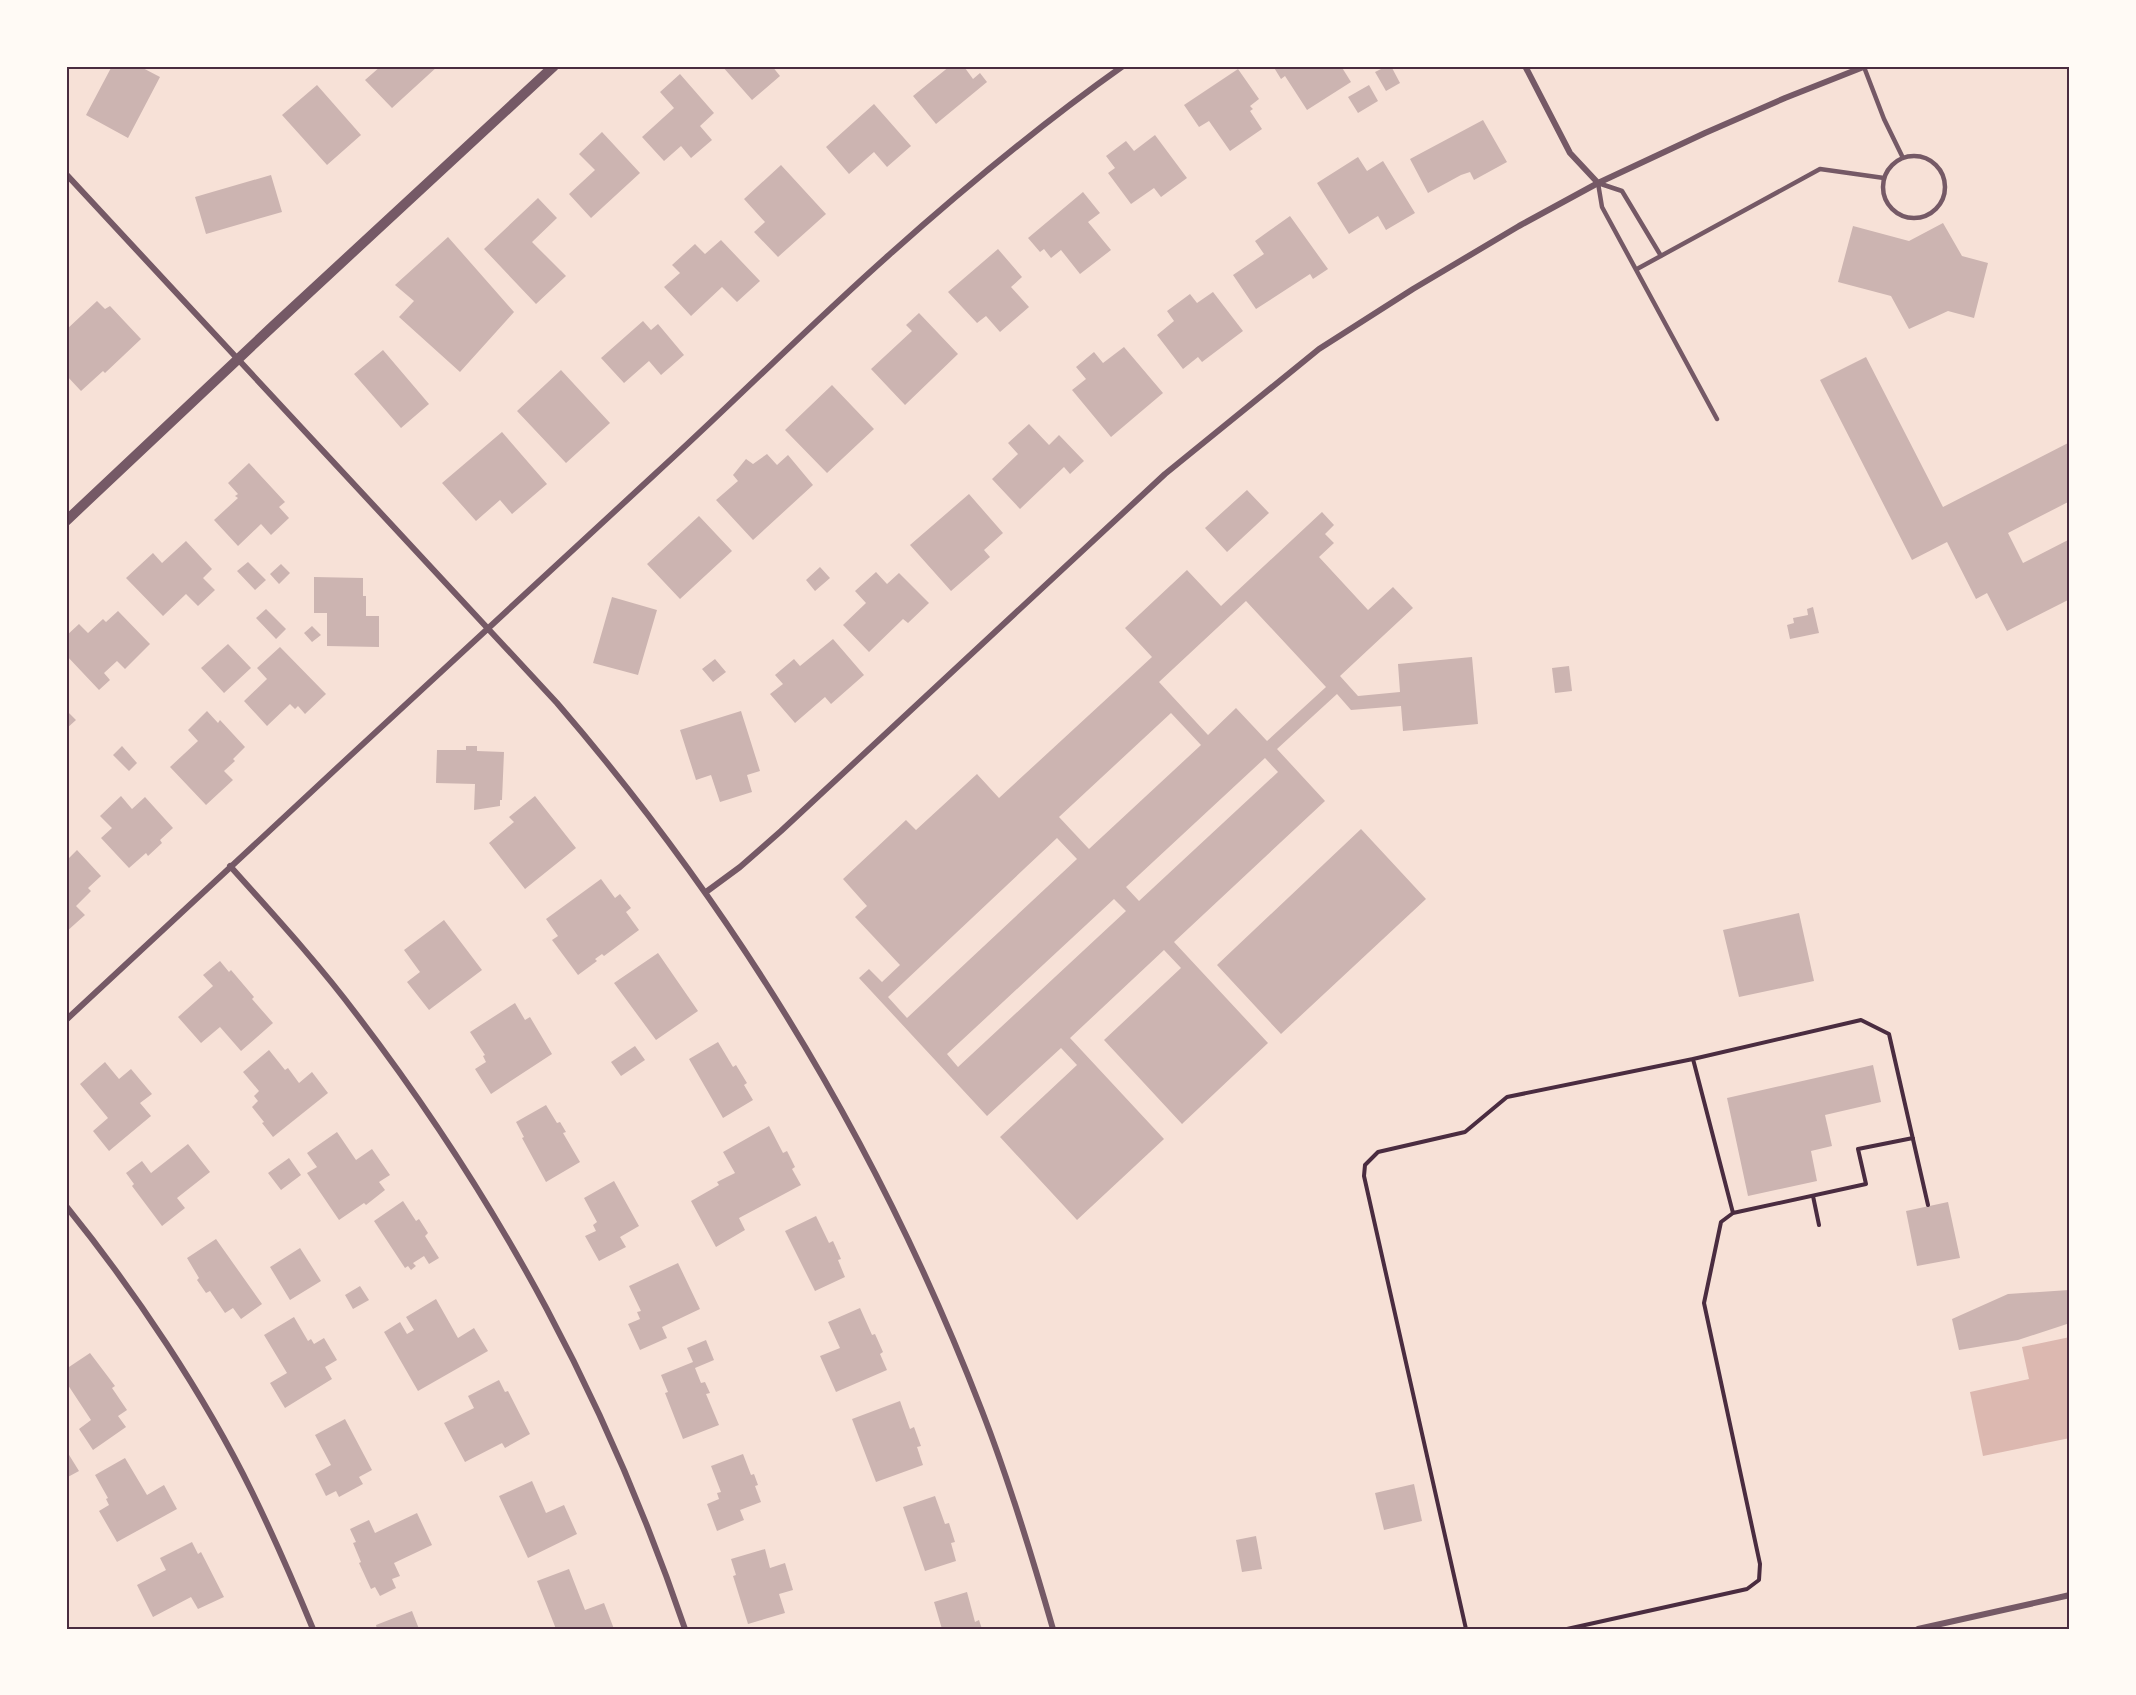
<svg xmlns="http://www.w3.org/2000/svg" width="2136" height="1695" font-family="'IBM Plex Serif',serif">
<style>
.water{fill:#dcb8b0}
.building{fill:#ccb4b1;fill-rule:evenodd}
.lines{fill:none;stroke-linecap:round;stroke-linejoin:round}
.path{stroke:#4a2c40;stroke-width:4}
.service{stroke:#755966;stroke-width:4.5}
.minor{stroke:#755966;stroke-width:6}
.tertiary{stroke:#755966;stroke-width:10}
.neatline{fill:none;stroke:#4a2c40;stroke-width:2}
</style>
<rect width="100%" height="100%" fill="#f7e1d7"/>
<!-- water -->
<path class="water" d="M2070,1337v101l-87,18 -13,-64 59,-13 -7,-32z"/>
<!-- building -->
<path class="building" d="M112,66h27l21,11 -32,61 -42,-23z
M381,66h57l-46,42 -27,-28z
M722,66h50l8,10 -28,24z
M950,66h17l-2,2 8,11 7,-6 7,9 -51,42 -23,-28z
M1273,66h68l10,16 -44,28 -22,-34 -4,3z
M1387,66h4l9,17 -14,8 -11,-19z
M1238,69l21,30 -9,7 3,3 -3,2 12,18 -32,22 -21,-30 -10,6 -15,-22z
M680,74l34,39 -14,13 12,14 -21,18 -10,-12 -17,15 -22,-24 32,-29 -14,-16z
M317,85l44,50 -34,30 -45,-50z
M1369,85l9,16 -20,12 -10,-16z
M874,104l37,42 -24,21 -13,-15 -25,22 -23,-27z
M1483,120l24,42 -33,18 -4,-8 -9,3 -33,18 -18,-34z
M602,132l38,41 -49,45 -22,-24 26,-24 -16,-16z
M1155,135l32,43 -26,19 -7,-9 -23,16 -23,-31 7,-5 -9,-12 20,-15 8,10z
M1358,157l9,14 16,-10 32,52 -29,17 -8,-14 -29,18 -32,-51z
M781,165l45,49 -48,43 -24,-25 11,-10 -21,-23z
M271,175l11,37 -76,22 -11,-37z
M1083,192l17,21 -12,9 23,28 -31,24 -19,-24 -10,8 -7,-9 -4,3 -12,-14z
M538,198l19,20 -25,24 34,34 -30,28 -52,-55z
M1290,216l38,53 -15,10 -3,-5 -54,35 -23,-34 31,-21 -9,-13z
M1943,223l19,33 26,7 -14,55 -26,-7 -39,18 -18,-33 -53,-14 15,-56 56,15z
M448,237l66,75 -54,60 -61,-55 15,-16 -19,-16z
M721,240l39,41 -23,21 -15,-15 -31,29 -27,-29 16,-14 -8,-8 23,-21 10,10z
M998,249l24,28 -11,10 18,20 -29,25 -14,-16 -9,7 -29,-31z
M1213,292l30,39 -41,31 -4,-5 -15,12 -26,-34 17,-14 -7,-10 23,-17 7,9z
M97,301l8,8 5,-3 31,33 -36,34 -2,-2 -22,20 -15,-16v-45z
M919,313l39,41 -53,51 -34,-36 41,-38 -6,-6z
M643,321l8,9 7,-6 26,31 -23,20 -12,-14 -25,22 -23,-25z
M1124,347l39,46 -52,44 -39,-47 14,-11 -10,-12 18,-15 9,11z
M383,350l46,54 -28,24 -47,-54z
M1866,357l77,150 127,-65v59l-62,32 15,30 47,-24v60l-63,32 -20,-38 -11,6 -29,-57 -35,18 -92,-180z
M561,370l49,53 -44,40 -49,-52z
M832,385l42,44 -47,44 -42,-43z
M1029,424l20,21 10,-10 25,26 -14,13 -6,-7 -44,42 -28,-30 26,-25 -10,-11z
M502,432l45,52 -35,30 -12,-14 -24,21 -34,-38z
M767,454l10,11 11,-10 25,30 -60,55 -37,-40 22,-19 -5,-6 13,-16 7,5z
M249,463l36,39 -6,5 10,11 -18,17 -10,-11 -23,22 -24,-26 24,-22 -3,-2 3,-2 -10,-11z
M1247,490l22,23 -42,39 -22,-24z
M969,494l34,39 -19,17 6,7 -39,34 -41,-46z
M1322,512l12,13 -9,9 9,9 -15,14 49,53 25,-23 20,21 -73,68 18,20 42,-4 -2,-28 74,-7 6,67 -75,7 -2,-25 -50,4 -14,-16 -60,55 48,52 -151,141 94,101 -86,81 -78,-84 77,-72 -17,-18 -94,88 94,101 -87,81 -77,-83 77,-72 -16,-17 -74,68 -128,-138 10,-9 13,13 18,-17 -45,-48 12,-11 -24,-27 63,-59 10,10 61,-56 22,24 153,-141 -27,-29 62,-58 34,36zM1246,601l80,86 -59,54 -31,-33 -28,27 -49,-53zM1171,713l30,32 -112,104 -30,-32zM1265,758l13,14 -139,129 -13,-14zM1057,838l20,21 -170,159 -19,-21zM1114,899l12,12 -168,156 -11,-13z
M699,516l33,35 -52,48 -33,-35z
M186,541l26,28 -9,9 12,12 -17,16 -12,-12 -23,22 -37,-38 27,-25 9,10z
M248,562l18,18 -11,10 -18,-19z
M281,564l9,9 -11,11 -9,-10z
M820,567l10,11 -15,13 -9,-11z
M876,572l11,12 12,-11 30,30 -21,20 -5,-4 -34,33 -26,-27 23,-22 -11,-12z
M314,577l49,1v18h3v20h13v31l-52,-1v-33h-13z
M612,597l45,13 -19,65 -45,-12z
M1813,607l6,26 -29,6 -3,-14 7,-2 -1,-5 15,-3 -1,-6z
M266,609l20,20 -10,10 -20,-21z
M118,611l32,33 -25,25 -8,-8 -13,12 6,7 -11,10 -33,-35v-19l13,-12 9,9 15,-14 3,3z
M312,626l9,9 -9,7 -8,-9z
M833,639l31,36 -33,29 -6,-7 -30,26 -25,-29 13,-10 -8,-9 19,-16 6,7z
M228,644l23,24 -27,25 -23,-25z
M280,647l46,47 -21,20 -7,-8 -3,3 -5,-5 -23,22 -23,-25 23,-22 -10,-11z
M715,659l11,13 -13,10 -11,-13z
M1569,666l3,25 -17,2 -3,-25z
M66,710l10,10 -10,9z
M207,711l11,12 2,-3 25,27 -12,12 2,2 -11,10 9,9 -27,25 -36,-38 28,-26 -10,-11z
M741,711l19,60 -13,4 5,17 -32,10 -9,-27 -15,5 -16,-50z
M122,746l15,17 -8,8 -16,-16z
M466,746h11v5l27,1 -2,48h-2v6l-26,4 1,-26 -39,-1 1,-33h29z
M121,796l11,13 13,-12 28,31 -13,12 2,3 -14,13 -2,-3 -17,15 -28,-30 11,-10 -12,-12z
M535,796l41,52 -51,41 -36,-46 25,-21 -5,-5z
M1361,829l65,70 -145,135 -64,-69z
M77,850l24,26 -13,12 3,3 -15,15 9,9 -19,17v-71z
M601,879l14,19 5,-4 11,14 -5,4 13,18 -35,26 -2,-2 -7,5 2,2 -19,14 -26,-35 6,-4 -12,-17z
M1799,913l15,68 -75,16 -16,-67z
M444,920l38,50 -53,40 -22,-28 13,-10 -16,-22z
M658,953l40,58 -42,29 -42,-57z
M220,961l9,11 2,-2 23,27 -2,2 21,24 -32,28 -21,-24 -19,16 -23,-26 35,-31 -10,-11z
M515,1003l10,17 5,-3 22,37 -61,40 -16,-25 11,-7 -3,-6 2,-1 -15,-23z
M718,1042l15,25 3,-2 11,18 -3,2 9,15 -30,18 -34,-59z
M635,1046l10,14 -24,16 -10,-14z
M269,1050l16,20 3,-2 11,15 13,-11 16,21 -55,44 -11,-14 2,-1 -12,-15 6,-6 -4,-5 5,-5 -16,-19z
M105,1062l14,17 12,-10 21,25 -12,9 11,13 -42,35 -16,-20 15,-13 -28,-34z
M1873,1065l8,37 -56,13 7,31 -21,5 6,30 -69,15 -21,-98z
M546,1105l11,18 3,-1 6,10 -3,1 17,29 -34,20 -24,-44 2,-1 -8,-15z
M769,1126l14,27 4,-2 8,16 -3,2 9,16 -62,33 6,12 -29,17 -25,-46 28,-16 -2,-3 18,-9 -12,-21z
M337,1132l19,28 16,-11 18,26 -11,7 6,8 -19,15 -2,-2 -25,17 -32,-47 10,-6 -10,-14z
M188,1144l22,28 -33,26 8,10 -23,18 -30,-40 2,-2 -8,-11 16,-12 9,12z
M289,1158l12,17 -20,15 -13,-17z
M614,1181l25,45 -19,11 6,10 -27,14 -14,-25 11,-5 -3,-6 4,-3 -13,-24z
M403,1201l13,20 3,-2 9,14 -3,3 14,22 -10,6 -5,-8 -11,7 3,3 -5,4 -3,-4 -3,2 -31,-47z
M1948,1202l12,56 -43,8 -11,-55z
M816,1216l13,27 4,-2 8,18 -3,1 7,17 -30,14 -30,-60z
M216,1239l46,65 -21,15 -8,-11 -8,5 -15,-22 -4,2 -9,-13 2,-2 -12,-20z
M300,1248l21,33 -31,19 -20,-33z
M678,1263l22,46 -38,18 5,11 -27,12 -12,-26 12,-5 -3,-7 4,-1 -12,-25z
M360,1286l9,14 -16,9 -8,-14z
M2069,1290l1,33 -52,17 -59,10 -7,-31 56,-25z
M436,1299l22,39 16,-10 14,23 -70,40 -34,-59 16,-10 7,12 7,-4 -8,-13z
M860,1308l12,27 3,-1 8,18 -3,2 7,16 -51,22 -16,-36 20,-8 -12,-26z
M294,1317l14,24 3,-2 3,5 10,-6 13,22 -12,7 7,12 -47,29 -15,-25 17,-10 -23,-38z
M706,1340l8,20 -19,8 6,15 4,-1 5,11 -4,1 13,31 -36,14 -18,-46 3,-1 -7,-17 32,-13 -6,-14z
M90,1353l25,33 -3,2 15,22 -9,6 8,11 -33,23 -14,-21 12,-9 -25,-38v-13z
M499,1380l6,12 3,-1 22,43 -25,14 -3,-5 -37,19 -21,-39 30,-15 -6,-12z
M900,1401l10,28 4,-2 7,19 -4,1 6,18 -47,17 -24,-63z
M345,1419l27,51 -13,7 4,7 -24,13 -3,-6 -10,5 -11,-22 16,-9 -16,-30z
M66,1450l13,21 -13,7z
M743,1454l8,21 3,-1 4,11 -3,1 6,16 -21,8 4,10 -27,11 -10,-27 12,-5 -2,-6 4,-1 -10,-26z
M125,1458l22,37 17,-10 13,24 -60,33 -18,-31 10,-6 -3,-6 2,-1 -13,-23z
M532,1481l14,32 18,-8 13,29 -49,24 -29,-62z
M1414,1484l8,37 -38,9 -9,-37z
M935,1496l10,28 4,-1 6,19 -4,1 5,18 -31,10 -22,-64z
M417,1513l15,32 -38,18 6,13 -8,3 4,9 -16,8 -5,-9 -4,2 -12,-26 2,-1 -8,-19 3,-1 -6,-13 19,-9 6,13z
M1256,1536l6,33 -20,3 -6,-32z
M192,1542l6,12 3,-2 23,45 -26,12 -7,-12 -38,20 -16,-32 29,-15 -6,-12z
M765,1549l5,19 15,-5 8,27 -14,4 6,19 -37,11 -15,-48 3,-1 -5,-16z
M569,1569l16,41 19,-7 10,26h-58l-19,-48z
M967,1592l8,30 4,-2 3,9h-40l-8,-27z
M412,1611l7,18h-42l-1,-4z"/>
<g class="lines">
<!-- path -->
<path class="path" d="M1693,1059l40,154
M1813,1196l6,29
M1466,1629l-102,-453 1,-11 13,-13 87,-20 42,-35 186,-38 168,-39 28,14 39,171
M1567,1629l180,-40 12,-9 1,-16 -56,-261 17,-81 12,-9 133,-29 -8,-35 55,-11"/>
<!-- service -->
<path class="service" d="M1864,67l20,52 19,39
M1883 187a31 31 0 1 1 62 0a31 31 0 1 1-62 0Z
M1661,256l-39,-65 -24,-8 4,24 115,212
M1637,269l183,-100 64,9"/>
<!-- minor -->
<path class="minor" d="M1525,66l45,87 28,30
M66,174l491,529c181,210 325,449 425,708 28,72 50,145 71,218
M230,866c43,48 88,97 127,149 145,190 251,388 328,614
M706,892l34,-25 41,-36 384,-357 154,-125 94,-60 106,-63 79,-43 107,-50 80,-35 81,-32
M66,1020c195,-183 392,-363 588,-545 79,-72 155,-149 235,-220 75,-67 152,-131 234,-189
M66,1206c68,84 138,188 186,286 22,45 42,91 61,137
M1918,1629l152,-34"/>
<!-- tertiary -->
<path class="tertiary" d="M66,521l206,-194 282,-261"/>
</g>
<!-- border -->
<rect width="2136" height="1695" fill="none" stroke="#fffaf5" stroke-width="135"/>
<rect x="68" y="68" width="2000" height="1560" class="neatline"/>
</svg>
